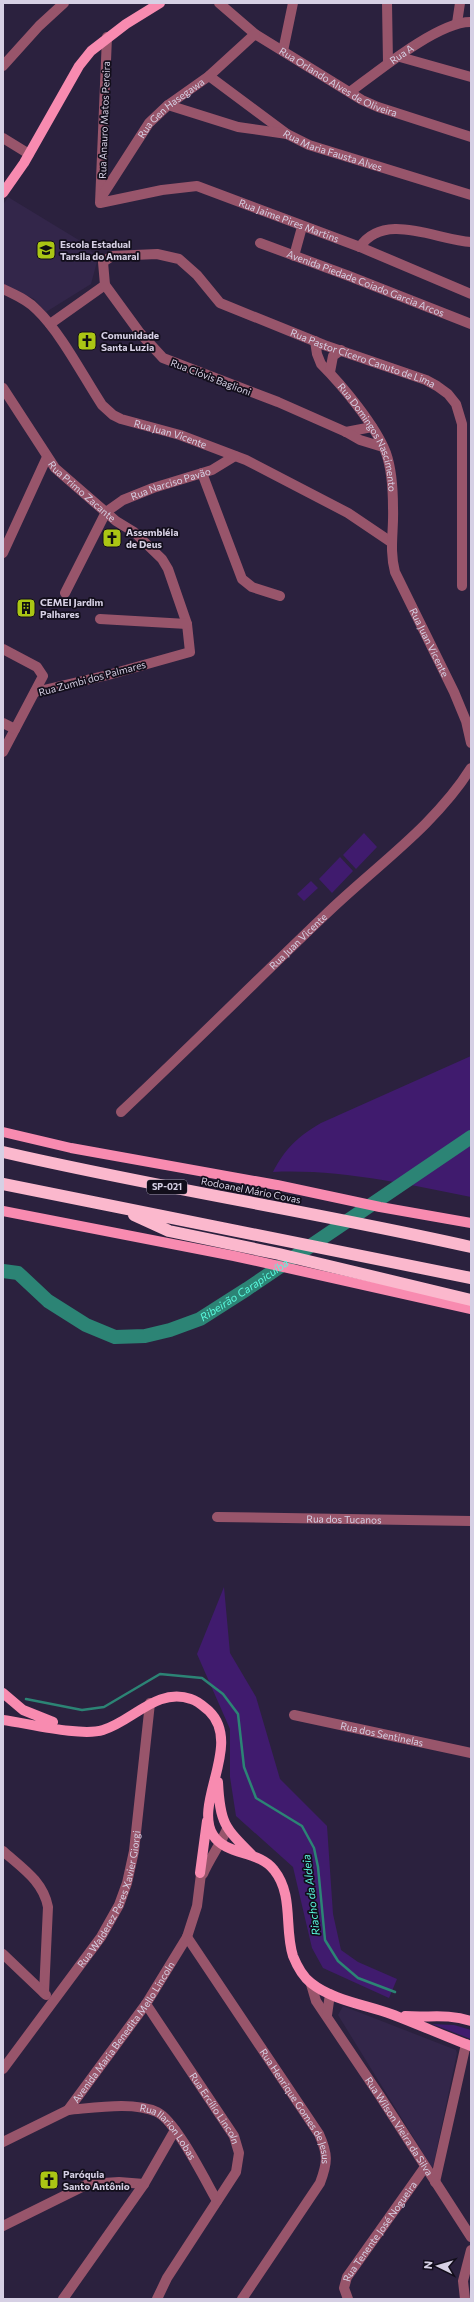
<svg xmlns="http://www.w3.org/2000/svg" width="474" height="2302" font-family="Commissioner,sans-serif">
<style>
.built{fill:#33264a}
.green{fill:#401b6e}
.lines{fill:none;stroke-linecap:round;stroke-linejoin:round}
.stream{stroke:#2c8475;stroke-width:2.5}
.river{stroke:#2c8475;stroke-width:14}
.minor{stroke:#98556b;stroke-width:10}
.major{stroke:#f88bb0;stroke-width:10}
.highway{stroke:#fbb8cd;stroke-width:12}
.labels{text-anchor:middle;stroke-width:3.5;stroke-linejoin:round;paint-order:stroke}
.shield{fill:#120e1b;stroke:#9b96a8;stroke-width:1}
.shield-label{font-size:9px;font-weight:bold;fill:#d6d0e4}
.street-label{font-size:10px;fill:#d6d0e4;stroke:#120e1b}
.poi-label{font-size:10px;font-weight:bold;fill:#d6d0e4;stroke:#120e1b;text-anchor:start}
.water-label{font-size:11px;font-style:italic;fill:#58f9dd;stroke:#120e1b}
</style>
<rect width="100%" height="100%" fill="#2b213e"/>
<!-- built -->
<path class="built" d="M8,197l74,45 16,16 -7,26 -45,28 -12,-13 -31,-15v-79z
M343,2006l113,44 1,3 -24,114 -2,-1 -93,-151z"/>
<!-- green -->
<path class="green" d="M364,833l13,14 -21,22 -13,-14z
M340,857l13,14 -21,22 -13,-14z
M311,881l7,7 -14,13 -7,-7z
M471,1056v141c-65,-13 -132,-28 -198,-25 12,-23 25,-36 48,-49z
M224,1587l6,66 26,44 24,82 47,47 6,88 8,36 17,12 39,17 -8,19 -66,-30 -11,-20 -19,-81 -57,-51 -6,-39v-48l-33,-75z
M432,2024l22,1 17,5v9z"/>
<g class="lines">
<!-- stream -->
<path class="stream" d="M26,1699l56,11 22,-3 56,-33 42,4 21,16 15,20 6,53 12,31 46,28 12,22 4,19 7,73 13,21 20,17 37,14"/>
<!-- river -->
<path class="river" id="s1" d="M3,1271l15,2 30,28 38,24 29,12 30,-1 25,-6 30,-11 47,-30 224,-152"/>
<!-- minor -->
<g class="minor">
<path id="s2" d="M219,3l36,31 107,66 16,7 93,30"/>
<path d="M387,3l1,60"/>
<path d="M457,23l3,-20"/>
<path id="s3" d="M107,37l-7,166 62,-13 35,-4 163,61 111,47"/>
<path d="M283,51l10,-48"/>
<path d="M400,57l71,20"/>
<path d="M3,66l36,-40 25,-23"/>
<path id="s4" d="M209,76l78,58 22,11 162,50"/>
<path id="s5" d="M350,92c27,-20 89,-71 121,-70"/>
<path d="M168,105l70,22 49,7"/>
<path d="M3,138l26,16"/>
<path id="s6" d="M102,196l47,-73 19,-18 41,-29 46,-42"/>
<path id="s7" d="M260,243l89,33 122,48"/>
<path d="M360,247c24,-36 77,-7 111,-5"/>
<path d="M294,256l8,-29"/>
<path id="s8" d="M3,289c12,6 25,11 34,21 24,23 46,66 65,95l11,10 8,4 59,16 66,25 102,53 43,29"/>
<path d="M50,324l55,-39"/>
<path id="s9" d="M315,341l2,13 4,10c21,21 55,62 65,89 6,17 7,37 7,55 1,22 -4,42 2,64l59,120 12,29 5,22"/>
<path d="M330,372l3,-16 8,-6"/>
<path id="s10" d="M3,388l52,80 61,53 18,11 28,27 6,10 19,55 3,28 -82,23 -73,17"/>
<path d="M346,432l26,-5"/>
<path id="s11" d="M383,447l-23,-7 -14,-8 -68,-30 -115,-44 -23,-25 -35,-48 -2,-23 9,-6 45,-2 22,5 18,16 23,28 104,42 102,35 11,6 11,8 8,10 6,20v162"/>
<path d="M202,473l40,106 10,8 28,9"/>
<path d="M3,553l44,-96"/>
<path id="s12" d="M65,593l41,-81 17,-12 30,-12 59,-18 23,-14"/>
<path d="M100,619l87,5"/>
<path d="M3,649l34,18 6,9 -40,76"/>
<path d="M3,723l12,6"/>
<path id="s13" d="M121,1112c69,-65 135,-131 203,-196 49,-48 110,-89 147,-148"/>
<path id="s14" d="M217,1517l254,4"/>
<path id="s15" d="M294,1715l177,38"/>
<path d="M3,1851c19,17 40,30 45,56l-4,86"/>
<path d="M203,1874c7,-16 17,-29 24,-45"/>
<path id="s16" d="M187,1937l132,197c9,20 9,28 1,49l-78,116"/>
<path d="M3,1954l43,41"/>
<path id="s17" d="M311,1984l5,17 64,95 91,141"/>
<path id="s18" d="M146,2004l88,132 5,17 -3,19 -69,106 -10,21"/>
<path d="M327,2015l3,-21"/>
<path id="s19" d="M3,2069l98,-132 18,-32 8,-22 7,-32 16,-148"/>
<path id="s20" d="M68,2110c25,-2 66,-9 89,2 19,9 48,68 60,89"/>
<path id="s21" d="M3,2142l65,-32 78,-106 41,-67 10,-31 5,-40"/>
<path d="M435,2182l31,-138"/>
<path d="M3,2226l85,-42 31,-2 25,2"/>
<path d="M63,2299l81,-115 31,-54"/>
<path id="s22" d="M348,2299l-4,-11 3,-11 78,-110"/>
<path d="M465,2299l-2,-18 8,-31"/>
</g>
<!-- major -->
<path class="major" d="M3,193l21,-30 55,-97 12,-15 35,-27 34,-21
M3,1132l68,16 206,37 103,22 91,16
M3,1211l231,45 237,53
M3,1693l20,17 30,12
M3,1720c24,3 78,17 100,10 30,-9 54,-43 88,-31 7,2 12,7 18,12 34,33 -16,92 4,124 13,21 46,15 61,35 20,25 10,58 19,86 4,10 9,20 18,27 21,17 55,22 80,31 27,10 53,22 80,32
M218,1782c2,41 6,45 34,73
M200,1873l7,-52
M405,2016c25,2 40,-3 66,5"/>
<!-- highway -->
<path class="highway" d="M3,1152c155,36 313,60 468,95
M3,1184l468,94
M134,1215l35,16 110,23 192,46"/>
</g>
<!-- icons -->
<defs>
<symbol id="school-square" viewBox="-11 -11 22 22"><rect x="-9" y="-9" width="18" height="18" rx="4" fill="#abc614" stroke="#120e1b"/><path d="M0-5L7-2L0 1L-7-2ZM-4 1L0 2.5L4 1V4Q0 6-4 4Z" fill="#111"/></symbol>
<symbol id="church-square" viewBox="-11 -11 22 22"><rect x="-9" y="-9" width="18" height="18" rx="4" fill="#abc614" stroke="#120e1b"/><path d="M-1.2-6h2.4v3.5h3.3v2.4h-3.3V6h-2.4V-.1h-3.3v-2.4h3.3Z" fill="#111"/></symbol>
<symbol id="building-square" viewBox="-11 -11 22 22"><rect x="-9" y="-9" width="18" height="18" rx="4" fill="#abc614" stroke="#120e1b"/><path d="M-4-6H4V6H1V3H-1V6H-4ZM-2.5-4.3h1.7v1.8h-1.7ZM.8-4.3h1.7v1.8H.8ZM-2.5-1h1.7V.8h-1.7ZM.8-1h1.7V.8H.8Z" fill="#111"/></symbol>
</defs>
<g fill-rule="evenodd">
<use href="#school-square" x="35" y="239" width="22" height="22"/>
<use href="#church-square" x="76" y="330" width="22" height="22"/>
<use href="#church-square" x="101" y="527" width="22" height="22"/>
<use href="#building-square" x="15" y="597" width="22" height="22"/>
<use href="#church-square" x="38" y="2169" width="22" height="22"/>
</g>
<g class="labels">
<!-- shield labels -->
<rect class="shield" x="147" y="1180" width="40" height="14" rx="3"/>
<g class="shield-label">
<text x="167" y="1190">SP-021</text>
</g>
<!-- street labels -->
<g class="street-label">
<text dy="4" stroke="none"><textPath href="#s5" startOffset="64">Rua A</textPath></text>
<text dy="4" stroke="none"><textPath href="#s2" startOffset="144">Rua Orlando Alves de Oliveira</textPath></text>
<text dy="4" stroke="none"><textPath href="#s6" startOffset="113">Rua Gen Hasegawa</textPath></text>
<text transform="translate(104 120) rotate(-88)" y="4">Rua Anauro Matos Pereira</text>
<text dy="4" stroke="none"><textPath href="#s4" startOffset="146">Rua Maria Fausta Alves</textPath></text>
<text dy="4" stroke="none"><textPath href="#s3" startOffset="363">Rua Jaime Pires Martins</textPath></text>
<text dy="4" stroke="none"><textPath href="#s7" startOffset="113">Avenida Piedade Coiado Garcia Arcos</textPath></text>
<text dy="4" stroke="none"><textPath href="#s11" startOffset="646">Rua Pastor Cícero Canuto de Lima</textPath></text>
<text transform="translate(211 377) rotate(21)" y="4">Rua Clóvis Baglioni</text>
<text dy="4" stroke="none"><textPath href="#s8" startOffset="231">Rua Juan Vicente</textPath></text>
<text dy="4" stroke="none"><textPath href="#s9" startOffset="113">Rua Domingos Nascimento</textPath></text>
<text dy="4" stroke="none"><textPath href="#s12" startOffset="162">Rua Narciso Pavão</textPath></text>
<text dy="4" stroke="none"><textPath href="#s10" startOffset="131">Rua Primo Zacante</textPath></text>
<text dy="4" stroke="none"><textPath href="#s9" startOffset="333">Rua Juan Vicente</textPath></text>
<text transform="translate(92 678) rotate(-15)" y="4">Rua Zumbi dos Palmares</text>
<text dy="4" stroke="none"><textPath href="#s13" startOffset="246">Rua Juan Vicente</textPath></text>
<text transform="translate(251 1190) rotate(11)" y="4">Rodoanel Mário Covas</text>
<text dy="4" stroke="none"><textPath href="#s14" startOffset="127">Rua dos Tucanos</textPath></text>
<text dy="4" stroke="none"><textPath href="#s15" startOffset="90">Rua dos Sentinelas</textPath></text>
<text dy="4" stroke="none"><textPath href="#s19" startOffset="203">Rua Walderez Peres Xavier Giorgi</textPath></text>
<text dy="4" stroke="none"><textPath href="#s21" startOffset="168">Avenida Maria Benedita Mello Lincoln</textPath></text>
<text dy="4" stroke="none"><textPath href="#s16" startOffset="202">Rua Henrique Gomes de Jesus</textPath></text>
<text dy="4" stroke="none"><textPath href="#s18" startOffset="125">Rua Ercílio Lincoln</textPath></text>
<text dy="4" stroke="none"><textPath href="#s17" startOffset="168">Rua Wilson Vieira da Silva</textPath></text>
<text dy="4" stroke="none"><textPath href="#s20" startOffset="111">Rua Ilarion Lobas</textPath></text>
<text dy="4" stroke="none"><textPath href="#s22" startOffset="79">Rua Tenente José Nogueira</textPath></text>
</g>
<!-- poi labels -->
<g class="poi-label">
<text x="60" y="248">Escola Estadual<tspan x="60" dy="12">Tarsila do Amaral</tspan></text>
<text x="101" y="339">Comunidade<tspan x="101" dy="12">Santa Luzia</tspan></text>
<text x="126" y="536">Assembléia<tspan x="126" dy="12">de Deus</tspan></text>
<text x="40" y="606">CEMEI Jardim<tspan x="40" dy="12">Palhares</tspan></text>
<text x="63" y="2178">Paróquia<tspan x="63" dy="12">Santo Antônio</tspan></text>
</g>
<!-- water labels -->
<g class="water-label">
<text dy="4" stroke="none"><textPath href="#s1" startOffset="273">Ribeirão Carapicuíba</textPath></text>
<text transform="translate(311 1895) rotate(-97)" y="4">Riacho da Aldeia</text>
</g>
</g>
<!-- border -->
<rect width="474" height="2302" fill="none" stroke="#d6d0e4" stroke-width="8"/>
<!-- north arrow -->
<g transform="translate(438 2266) rotate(275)" stroke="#120e1b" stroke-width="3" paint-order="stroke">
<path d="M0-3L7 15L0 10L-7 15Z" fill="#d6d0e4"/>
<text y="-6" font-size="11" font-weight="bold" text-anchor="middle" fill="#d6d0e4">N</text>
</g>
</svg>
